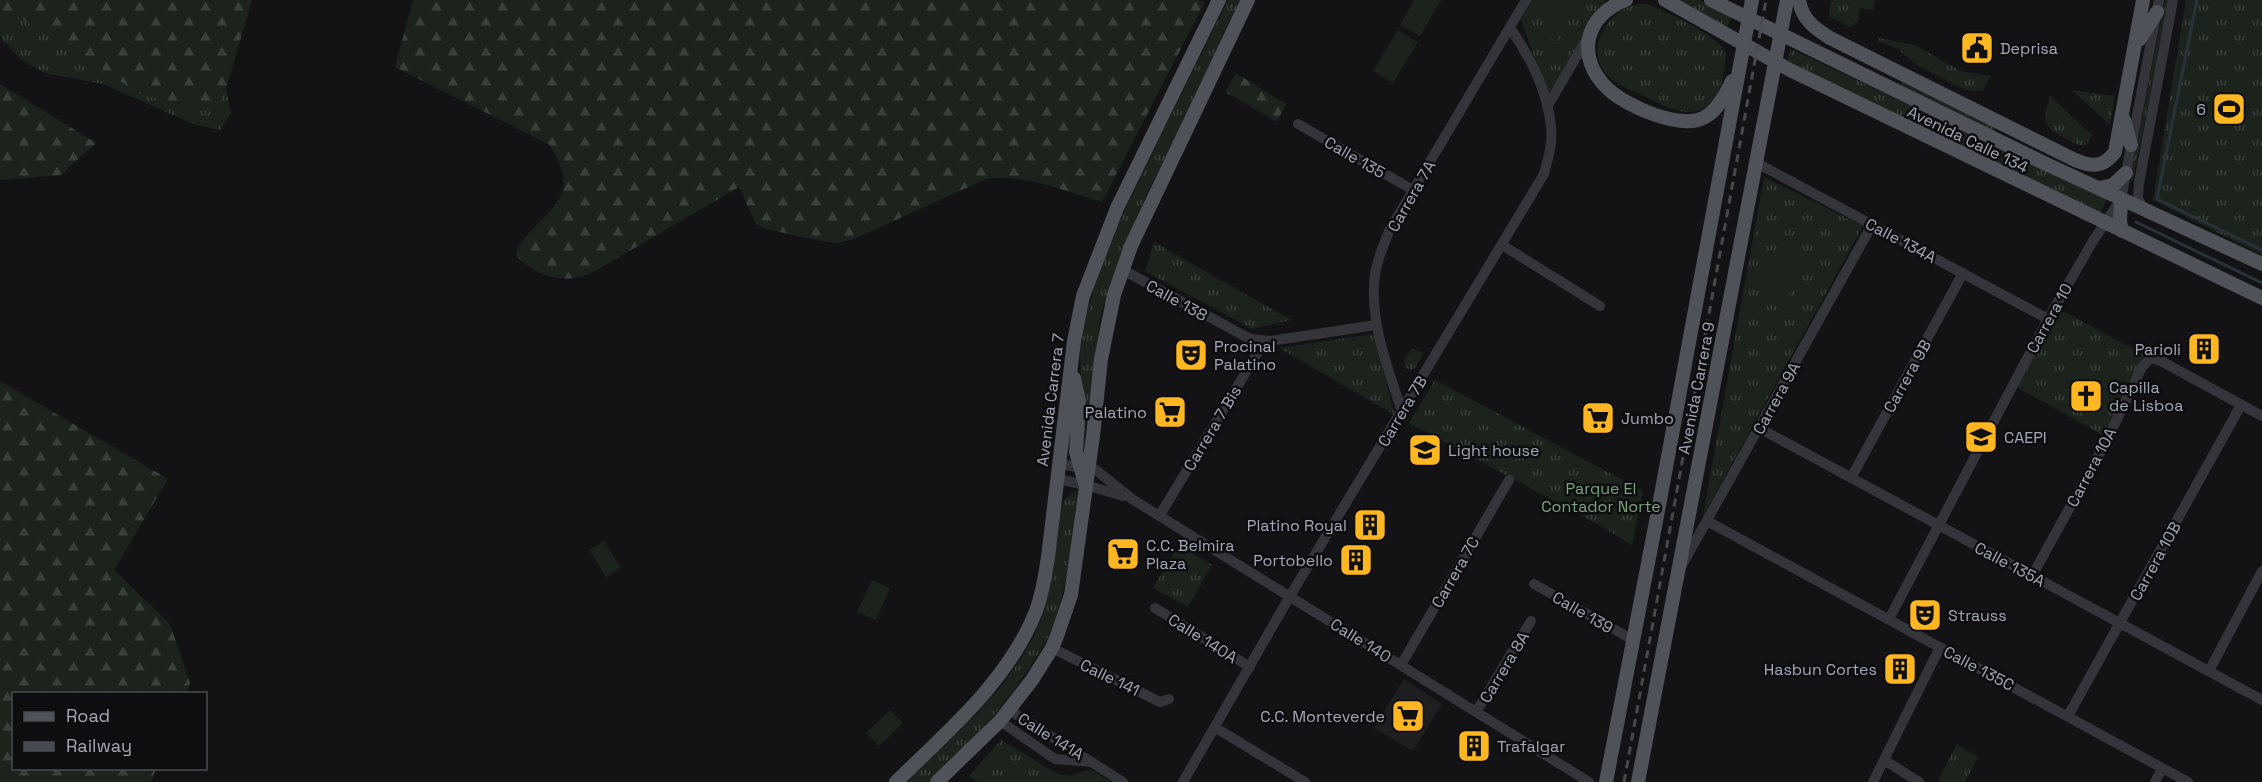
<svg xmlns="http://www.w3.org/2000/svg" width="2262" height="782" font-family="'Space Grotesk',sans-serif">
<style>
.built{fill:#1f1f22}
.grass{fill:url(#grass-tufts)}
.forest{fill:url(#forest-firs)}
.pitch{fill:#1b231c}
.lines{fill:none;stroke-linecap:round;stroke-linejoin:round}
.stream{stroke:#28323a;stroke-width:3}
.minor{stroke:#34353b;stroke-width:10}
.major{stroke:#50525a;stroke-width:14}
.rail{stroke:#474950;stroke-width:3;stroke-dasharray:8 6;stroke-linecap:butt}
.labels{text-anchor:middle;stroke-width:5;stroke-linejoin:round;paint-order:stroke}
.poi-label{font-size:16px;fill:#a4a9b7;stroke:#0e0e10;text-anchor:start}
.street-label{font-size:16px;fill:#a4a9b7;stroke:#0e0e10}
.park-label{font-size:16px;fill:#79a47c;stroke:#0e0e10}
</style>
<defs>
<pattern id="grass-tufts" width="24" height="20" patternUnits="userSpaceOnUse" patternTransform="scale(1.5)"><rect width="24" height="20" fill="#1b231c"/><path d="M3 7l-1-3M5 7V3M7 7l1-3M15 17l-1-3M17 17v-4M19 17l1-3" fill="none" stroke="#39403b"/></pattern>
<pattern id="forest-firs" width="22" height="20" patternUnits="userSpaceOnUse" patternTransform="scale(1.5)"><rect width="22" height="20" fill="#1b231c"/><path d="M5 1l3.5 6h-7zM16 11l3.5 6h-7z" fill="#39403b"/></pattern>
</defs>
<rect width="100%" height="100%" fill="#131315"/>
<!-- built -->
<path class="built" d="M1404,679l38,25 -29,47 -39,-23z"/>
<!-- grass -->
<path class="grass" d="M0,0l225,84 6,29 -11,17 -27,-6 -90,-40 -58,-11 -25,-14 -20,-22z
M1228,0h15l-36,76 -62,122 -31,76 -13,39 -19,143 -2,-112 6,-28 13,-46 31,-72z
M1532,0h74l-58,95 -27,-75z
M1674,0h25l33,17 -5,11z
M1831,0h44l-2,10 -13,-2 -2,13 -8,6 -21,-11z
M2165,0h4l-36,181 -3,-2z
M2186,0h76v255l-109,-55z
M1639,4h9c25,13 61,25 78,48 -1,29 -9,66 -46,59 -12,-2 -24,-9 -34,-14 -15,-7 -34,-13 -43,-27 -17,-28 8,-61 36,-66z
M1879,38l36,7 46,26 30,5 -8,14 -6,1 -12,-1 -50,-26 -17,-15 -20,-8z
M1791,49l316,150 -8,17 -312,-153z
M1903,78l89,44 4,10 -95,-46z
M2072,90l43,6 -5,29z
M2050,96l42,39 -5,10c-7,2 -12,-2 -18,-5 -26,-12 -27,-17 -19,-44z
M1764,177l99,49 -160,290z
M1154,242l137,78 -39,9 -107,-58z
M2055,307l96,51 -43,80 -95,-53z
M1373,334l22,81 -116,-67z
M1412,348l11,5 -7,14 -5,3 -5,-2 -2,-7z
M1435,380l208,111 -11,54 -31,-19 -192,-103z
M1078,490c-7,42 -9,86 -21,127 -4,14 -13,28 -21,40 -28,49 -68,86 -107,125h-23c52,-51 119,-104 140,-178 6,-22 8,-45 11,-68 1,-8 1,-18 3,-27 3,-10 9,-15 18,-19z
M1179,545l33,20 -24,42 -35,-19z
M1001,740l57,34 13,2 19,-7 21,13h-133l-9,-6z
M1957,744l21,13 -13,25h-23l-4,-2z"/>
<!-- forest -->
<path class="forest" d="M0,0h252l-27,93 -13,19 -70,-17 -129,-82 -13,8z
M413,0h782l10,2 -103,200c-35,-10 -80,-29 -116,-23l-132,60 -16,4 -17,-2 -55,-12 -10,-5 -17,-37 -149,87c-27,10 -55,3 -74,-19 3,-13 8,-17 17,-26 32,-32 41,-41 17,-84l-155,-78z
M1236,73l50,31 -9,18 -52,-30z
M0,84l96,59 -35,32 -61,5z
M0,381l168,98 -54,91 56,54 20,59 -4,10 -172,1v74l142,1 -5,13h-151z"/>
<!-- pitch -->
<path class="pitch" d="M1414,0h27l-21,36 -20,-11z
M1548,0l20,2 -10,39 -19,-5z
M1398,30l20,12 -25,41 -20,-12z
M2235,84c27,1 8,51 -19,46 -12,-16 2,-41 19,-46z
M1772,250l26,5 -9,41 -25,-5z
M604,541l17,27 -15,9 -17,-27z
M872,580l18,8 -14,32 -19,-8z
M890,710l13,13 -24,23 -13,-13z"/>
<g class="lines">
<!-- stream -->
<path class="stream" d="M2197,0l-40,199 105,51
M2136,222l126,61"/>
<!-- minor -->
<path class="minor" d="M1547,107l41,-70
M1298,124l115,66
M1755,162l293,157
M2143,209l-5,-11 1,-15 34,-183
M1502,245l98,61
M1123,270l127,69 20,2 106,-16
M1402,411c-15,-44 -33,-91 -27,-137 3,-16 9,-31 15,-45l136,-229
M1759,428l503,272
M1059,464l37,6 36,29 457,283
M1851,478l112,-205
M1057,479l29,6 37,11
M1160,515l104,-173
M1707,521l481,261
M1682,565l190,-340
M2032,576l76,-138 34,-71 9,-9 10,3 101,55
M1534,584l99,56
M1155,608l95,59
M1889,619l159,-300 45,-78 28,-42 38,-199
M1052,648l108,54 9,-3
M1401,665l108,-185
M2209,671l53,-100
M1009,710l114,72
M1476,712l55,-91
M2068,716l173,-311
M1000,721l55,38 37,3
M1216,728l89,54
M1884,760l35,22
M1183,782l107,-186 254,-422c4,-15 9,-31 7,-47 -3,-35 -21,-71 -41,-99
M1873,782l67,-135
M2155,782l7,-14"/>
<!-- major -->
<path class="major" d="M1626,0c-41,15 -51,57 -19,88 18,18 75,43 98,29 13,-7 21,-23 27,-36
M1665,0l125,70 472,228
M1711,0l333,163 218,101
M1799,0c3,19 15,28 31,38l245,122c17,7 28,8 40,-8l28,-152
M2139,40l18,-28
M2124,120l7,25
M2099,188l14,-3 13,-12
M2121,199l-1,22 2,10
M1074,378l5,23 -3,51 9,31
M896,782c52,-51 113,-102 140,-171 7,-18 9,-36 12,-54l26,-216 9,-45 34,-88 102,-208
M937,782l63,-61 32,-41 20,-32 5,-12 14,-41 22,-159 8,-77 13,-64 17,-49 117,-246
M1606,782l52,-271 94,-511
M1638,782l149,-782"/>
<!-- rail -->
<path class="rail" d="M1624,782l142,-782"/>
</g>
<!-- icons -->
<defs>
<symbol id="civic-square" viewBox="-11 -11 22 22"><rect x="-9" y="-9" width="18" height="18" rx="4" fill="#ffb721" stroke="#0e0e10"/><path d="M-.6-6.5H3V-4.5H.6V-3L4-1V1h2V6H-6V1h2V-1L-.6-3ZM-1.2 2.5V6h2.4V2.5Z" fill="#111"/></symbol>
<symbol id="stadium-square" viewBox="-11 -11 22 22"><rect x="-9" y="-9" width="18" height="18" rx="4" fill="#ffb721" stroke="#0e0e10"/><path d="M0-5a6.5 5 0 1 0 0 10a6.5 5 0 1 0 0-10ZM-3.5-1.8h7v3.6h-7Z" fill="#111"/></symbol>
<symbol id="building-square" viewBox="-11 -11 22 22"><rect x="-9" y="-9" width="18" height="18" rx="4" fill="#ffb721" stroke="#0e0e10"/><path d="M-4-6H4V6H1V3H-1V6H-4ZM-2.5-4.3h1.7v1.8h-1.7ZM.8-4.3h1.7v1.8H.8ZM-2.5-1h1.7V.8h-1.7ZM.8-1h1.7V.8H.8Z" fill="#111"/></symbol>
<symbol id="theatre-square" viewBox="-11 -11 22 22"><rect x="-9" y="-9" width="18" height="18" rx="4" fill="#ffb721" stroke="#0e0e10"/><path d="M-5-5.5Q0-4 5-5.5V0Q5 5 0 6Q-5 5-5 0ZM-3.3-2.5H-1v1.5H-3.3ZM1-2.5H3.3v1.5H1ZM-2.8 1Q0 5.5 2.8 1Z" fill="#111"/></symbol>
<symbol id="church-square" viewBox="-11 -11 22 22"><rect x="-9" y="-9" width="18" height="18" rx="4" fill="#ffb721" stroke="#0e0e10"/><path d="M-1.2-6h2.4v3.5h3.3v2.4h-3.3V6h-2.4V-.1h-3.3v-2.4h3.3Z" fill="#111"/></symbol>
<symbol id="supermarket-square" viewBox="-11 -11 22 22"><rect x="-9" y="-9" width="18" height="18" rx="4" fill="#ffb721" stroke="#0e0e10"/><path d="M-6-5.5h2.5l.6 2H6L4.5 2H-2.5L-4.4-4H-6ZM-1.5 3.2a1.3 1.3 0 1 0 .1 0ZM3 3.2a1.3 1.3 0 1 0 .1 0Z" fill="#111"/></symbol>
<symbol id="school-square" viewBox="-11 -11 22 22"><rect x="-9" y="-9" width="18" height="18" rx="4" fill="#ffb721" stroke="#0e0e10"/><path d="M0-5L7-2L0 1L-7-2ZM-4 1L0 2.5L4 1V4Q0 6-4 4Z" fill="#111"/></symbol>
</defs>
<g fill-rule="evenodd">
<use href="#civic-square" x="1958" y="29" width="38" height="38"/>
<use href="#stadium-square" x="2210" y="90" width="38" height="38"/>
<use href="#building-square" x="2185" y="330" width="38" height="38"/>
<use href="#theatre-square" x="1172" y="336" width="38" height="38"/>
<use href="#church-square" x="2067" y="377" width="38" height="38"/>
<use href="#supermarket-square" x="1151" y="393" width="38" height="38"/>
<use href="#supermarket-square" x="1579" y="399" width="38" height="38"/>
<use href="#school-square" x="1962" y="418" width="38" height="38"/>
<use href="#school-square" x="1406" y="431" width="38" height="38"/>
<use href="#building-square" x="1351" y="506" width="38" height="38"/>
<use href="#supermarket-square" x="1104" y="535" width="38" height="38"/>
<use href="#building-square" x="1337" y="541" width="38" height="38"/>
<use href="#theatre-square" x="1906" y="596" width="38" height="38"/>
<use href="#building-square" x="1881" y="650" width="38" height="38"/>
<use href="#supermarket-square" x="1389" y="697" width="38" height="38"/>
<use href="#building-square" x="1455" y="727" width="38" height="38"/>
</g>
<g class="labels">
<!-- poi labels -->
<g class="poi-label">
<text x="2000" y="54">Deprisa</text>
<text x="2206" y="115" text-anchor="end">6</text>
<text x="1214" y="352">Procinal<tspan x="1214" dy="18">Palatino</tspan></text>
<text x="2181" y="355" text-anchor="end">Parioli</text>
<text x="2109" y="393">Capilla<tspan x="2109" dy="18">de Lisboa</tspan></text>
<text x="1147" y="418" text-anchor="end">Palatino</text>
<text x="1621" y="424">Jumbo</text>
<text x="2004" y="443">CAEPI</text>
<text x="1448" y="456">Light house</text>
<text x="1347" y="531" text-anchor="end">Platino Royal</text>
<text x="1146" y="551">C.C. Belmira<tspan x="1146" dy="18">Plaza</tspan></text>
<text x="1333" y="566" text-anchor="end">Portobello</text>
<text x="1948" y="621">Strauss</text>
<text x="1877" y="675" text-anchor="end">Hasbun Cortes</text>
<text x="1385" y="722" text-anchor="end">C.C. Monteverde</text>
<text x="1497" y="752">Trafalgar</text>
</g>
<!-- street labels -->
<g class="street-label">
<text transform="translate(1968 139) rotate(26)" y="6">Avenida Calle 134</text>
<text transform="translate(1355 157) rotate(30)" y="6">Calle 135</text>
<text transform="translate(1411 196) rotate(-60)" y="6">Carrera 7A</text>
<text transform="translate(1901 240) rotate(28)" y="6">Calle 134A</text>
<text transform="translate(1177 300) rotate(29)" y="6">Calle 138</text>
<text transform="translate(2049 318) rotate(-61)" y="6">Carrera 10</text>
<text transform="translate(1907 376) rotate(-61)" y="6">Carrera 9B</text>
<text transform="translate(1696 388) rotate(-79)" y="6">Avenida Carrera 9</text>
<text transform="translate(1776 398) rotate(-61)" y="6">Carrera 9A</text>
<text transform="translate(1050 400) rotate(-83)" y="6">Avenida Carrera 7</text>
<text transform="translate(1402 411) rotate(-59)" y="6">Carrera 7B</text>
<text transform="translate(1212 428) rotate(-59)" y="6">Carrera 7 Bis</text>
<text transform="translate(2091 467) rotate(-62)" y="6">Carrera 10A</text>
<text transform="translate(2155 561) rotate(-61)" y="6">Carrera 10B</text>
<text transform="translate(2010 564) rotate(28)" y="6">Calle 135A</text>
<text transform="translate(1455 572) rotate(-60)" y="6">Carrera 7C</text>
<text transform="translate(1583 612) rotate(30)" y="6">Calle 139</text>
<text transform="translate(1203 638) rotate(32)" y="6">Calle 140A</text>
<text transform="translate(1361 640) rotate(32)" y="6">Calle 140</text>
<text transform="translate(1504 667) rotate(-59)" y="6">Carrera 8A</text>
<text transform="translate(1979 668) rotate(28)" y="6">Calle 135C</text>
<text transform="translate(1110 677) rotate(26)" y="6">Calle 141</text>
<text transform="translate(1051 736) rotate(32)" y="6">Calle 141A</text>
</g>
<!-- park labels -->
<g class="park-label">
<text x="1601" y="494">Parque El<tspan x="1601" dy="18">Contador Norte</tspan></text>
</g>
</g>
<!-- legend -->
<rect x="12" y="692" width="195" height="78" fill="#0e0e10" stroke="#4a4c53" stroke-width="1.5"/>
<rect x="24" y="712" width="30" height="9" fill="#50525a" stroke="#4a4c53" stroke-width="1.5"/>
<text x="66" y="722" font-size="18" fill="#a4a9b7">Road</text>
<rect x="24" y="742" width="30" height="9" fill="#474950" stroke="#4a4c53" stroke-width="1.5"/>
<text x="66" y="752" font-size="18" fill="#a4a9b7">Railway</text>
</svg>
